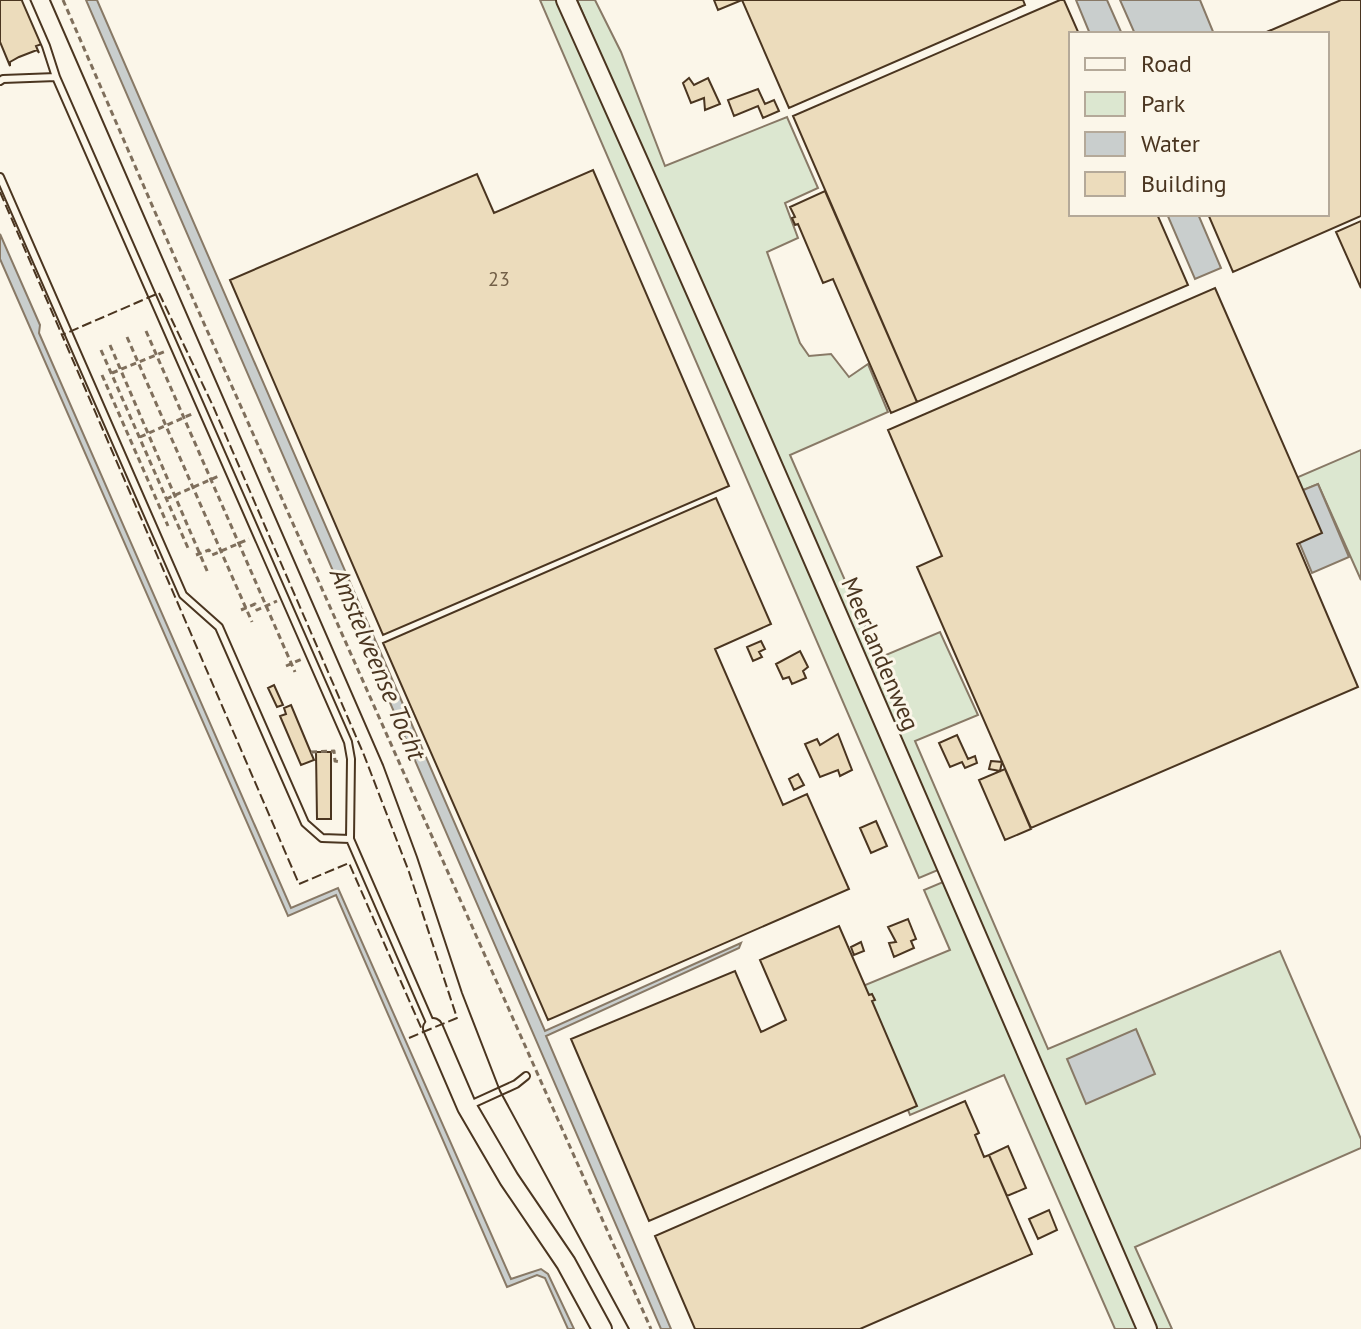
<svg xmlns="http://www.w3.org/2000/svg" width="1361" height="1329" font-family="'PT Sans',sans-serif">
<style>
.green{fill:#dce7d0;stroke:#887966;stroke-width:2}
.water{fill:#c9cecd;stroke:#887966;stroke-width:2}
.building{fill:#ecdcbc;stroke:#4a3520;stroke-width:2}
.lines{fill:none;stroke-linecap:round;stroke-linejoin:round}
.lane-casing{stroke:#4a3520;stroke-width:10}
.secondary-casing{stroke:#4a3520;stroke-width:22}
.path{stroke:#7f6f5c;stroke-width:3;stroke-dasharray:6 4;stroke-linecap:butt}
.lane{stroke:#fbf6e9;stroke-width:6}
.secondary{stroke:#fbf6e9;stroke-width:18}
.tram{stroke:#4a3520;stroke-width:2}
.fence{stroke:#4a3520;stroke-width:2;stroke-dasharray:10 4;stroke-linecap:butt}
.labels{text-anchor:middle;stroke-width:6;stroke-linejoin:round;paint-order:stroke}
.number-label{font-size:20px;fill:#725f47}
.street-label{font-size:24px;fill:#4a3520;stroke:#fbf6e9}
.water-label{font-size:26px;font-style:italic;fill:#4a3520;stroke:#fbf6e9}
</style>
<rect width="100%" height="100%" fill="#fbf6e9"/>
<!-- green -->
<path class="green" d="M540,0h21l377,870 -19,8z
M577,0h18l26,52 44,114 122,-49 31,71 -33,15 13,35 -31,14 33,91 9,13 22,-2 18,23 19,-13 20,48 -98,43 89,203 61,-26 38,83 -63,26 133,308 232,-98 81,188v9l-226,99 37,82h-18z
M1361,450v130l-43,-96 -37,15 -6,-12z
M943,882l194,447h-22l-111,-254 -94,40 -52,-127 92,-38 -26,-60z"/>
<!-- water -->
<path class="water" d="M86,0h11l448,1031 196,-88 -2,5 -193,88 125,293h-10z
M1076,0h31l15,34h-32z
M1120,0h80l14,34h-79z
M1167,214h31l23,54 -26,11z
M0,234l40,91 -1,8 252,575 47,-20 173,391 30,-10 7,5 26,55h-6l-23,-51 -8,-3 -30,12 -171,-392 -48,21 -288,-657z
M1318,484l31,73 -37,16 -31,-74z
M1136,1029l19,45 -69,30 -19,-45z"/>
<!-- building -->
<path class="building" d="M0,0h23l19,44 -6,2 3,7 -2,-3 -18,7 -9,5v4l-10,-24z
M714,0h28l-24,10z
M742,0h281l2,5 -236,103z
M1060,0h4l15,34h-8v180h86l31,71 -271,117 -124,-286z
M1341,0h20v216l-128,56 -25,-58h119v-180h-65z
M708,78l12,26 -15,6 -1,-12 -13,5 -8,-20 6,-5 5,7z
M758,89l7,15 9,-4 5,11 -16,7 -5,-12 -24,10 -6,-16z
M593,170l136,316 -346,149 -153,-355 247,-106 17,39z
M825,191l92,211 -26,11 -58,-134 -10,4 -25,-59 -3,1 -3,-7 3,-1 -5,-10z
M1361,221v67l-25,-56z
M1215,288l107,245 -25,11 61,143 -327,141 -114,-261 25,-11 -54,-126z
M716,498l55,126 -56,25 68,156 24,-11 42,95 -301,131 -165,-377z
M761,641l4,8 -6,3 3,5 -9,4 -6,-14z
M800,651l8,16 -5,4 3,7 -14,6 -3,-7 -6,2 -7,-15z
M274,685l9,20 -6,2 -9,-19z
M291,705l23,55 -13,5 -21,-49 6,-2 -2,-6z
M838,734l14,36 -12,6 -2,-6 -18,7 -15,-33 12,-5 3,6z
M957,735l11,24 7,-3 2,7 -12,5 -3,-6 -12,5 -11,-24z
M316,752h15v67h-14z
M991,761l11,1 -2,9 -11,-2z
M1005,769l26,60 -26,11 -26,-60z
M798,774l6,11 -10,5 -5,-11z
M876,821l11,25 -16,7 -11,-25z
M908,919l8,20 -5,2 3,7 -20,9 -5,-14 7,-1 -8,-15z
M839,926l30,69 3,-1 3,6 -3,1 45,105 -268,115 -78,-182 164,-68 26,61 25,-12 -26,-60z
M861,942l3,9 -10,4 -3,-8z
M965,1101l14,32 -4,2 9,22 5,-2 43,99 -172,75h-165l-40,-93z
M1008,1146l18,42 -19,8 -18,-41z
M1049,1210l8,20 -19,9 -9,-20z"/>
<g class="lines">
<defs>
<path id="lane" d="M26,0l20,46 10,31 292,665 3,17 -1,80 82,188
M0,81l3,-2 53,-2
M0,177l183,418 36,32 86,196 17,15 28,1
M470,1105l46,-21 10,-8"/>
<path id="secondary" d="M566,0c199,441 388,886 581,1329
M433,1028l34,79 42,72 57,84 36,66"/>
</defs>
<!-- lane casing -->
<use href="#lane" class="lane-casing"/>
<!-- secondary casing -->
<use href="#secondary" class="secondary-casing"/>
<!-- path -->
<path class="path" d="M63,0l115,265 473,1064
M146,331l149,341
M127,337l125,285
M110,345l98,228
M101,350l87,198
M112,373l54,-22
M102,375l66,151
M140,437l54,-24
M166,499l55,-24
M196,555l13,-5 3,5 37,-16
M241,610l14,-6 2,6 20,-9
M286,666l16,-7
M311,752l23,-1 1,10 6,1"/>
<!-- lane -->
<use href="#lane" class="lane"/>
<!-- secondary -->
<use href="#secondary" class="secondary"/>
<!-- tram -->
<path class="tram" d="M50,0l333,765 34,92 45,136 38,98 129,238"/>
<!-- fence -->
<path class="fence" d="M0,192l62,143
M159,293l54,113 151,349 45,117 48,146 -34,14 -74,-169 -50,21 -237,-549z
M409,1038l14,-6"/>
</g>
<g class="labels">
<!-- number labels -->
<g class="number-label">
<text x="499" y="286">23</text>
</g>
<!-- street labels -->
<g class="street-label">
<text transform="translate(880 654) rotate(67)" y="8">Meerlandenweg</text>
</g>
<!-- water labels -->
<g class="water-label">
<text transform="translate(378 664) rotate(67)" y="9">Amstelveense Tocht</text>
</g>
</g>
<!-- legend -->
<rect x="1069" y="32" width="260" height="184" fill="#fbf6e9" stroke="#b4a999" stroke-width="2"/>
<rect x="1085" y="58" width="40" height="12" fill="#fbf6e9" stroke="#b4a999" stroke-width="2"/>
<text x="1141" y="72" font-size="24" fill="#4a3520">Road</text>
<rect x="1085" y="92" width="40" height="24" fill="#dce7d0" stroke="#b4a999" stroke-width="2"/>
<text x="1141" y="112" font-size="24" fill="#4a3520">Park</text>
<rect x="1085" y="132" width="40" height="24" fill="#c9cecd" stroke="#b4a999" stroke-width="2"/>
<text x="1141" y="152" font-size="24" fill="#4a3520">Water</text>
<rect x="1085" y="172" width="40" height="24" fill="#ecdcbc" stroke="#b4a999" stroke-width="2"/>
<text x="1141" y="192" font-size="24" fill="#4a3520">Building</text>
</svg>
